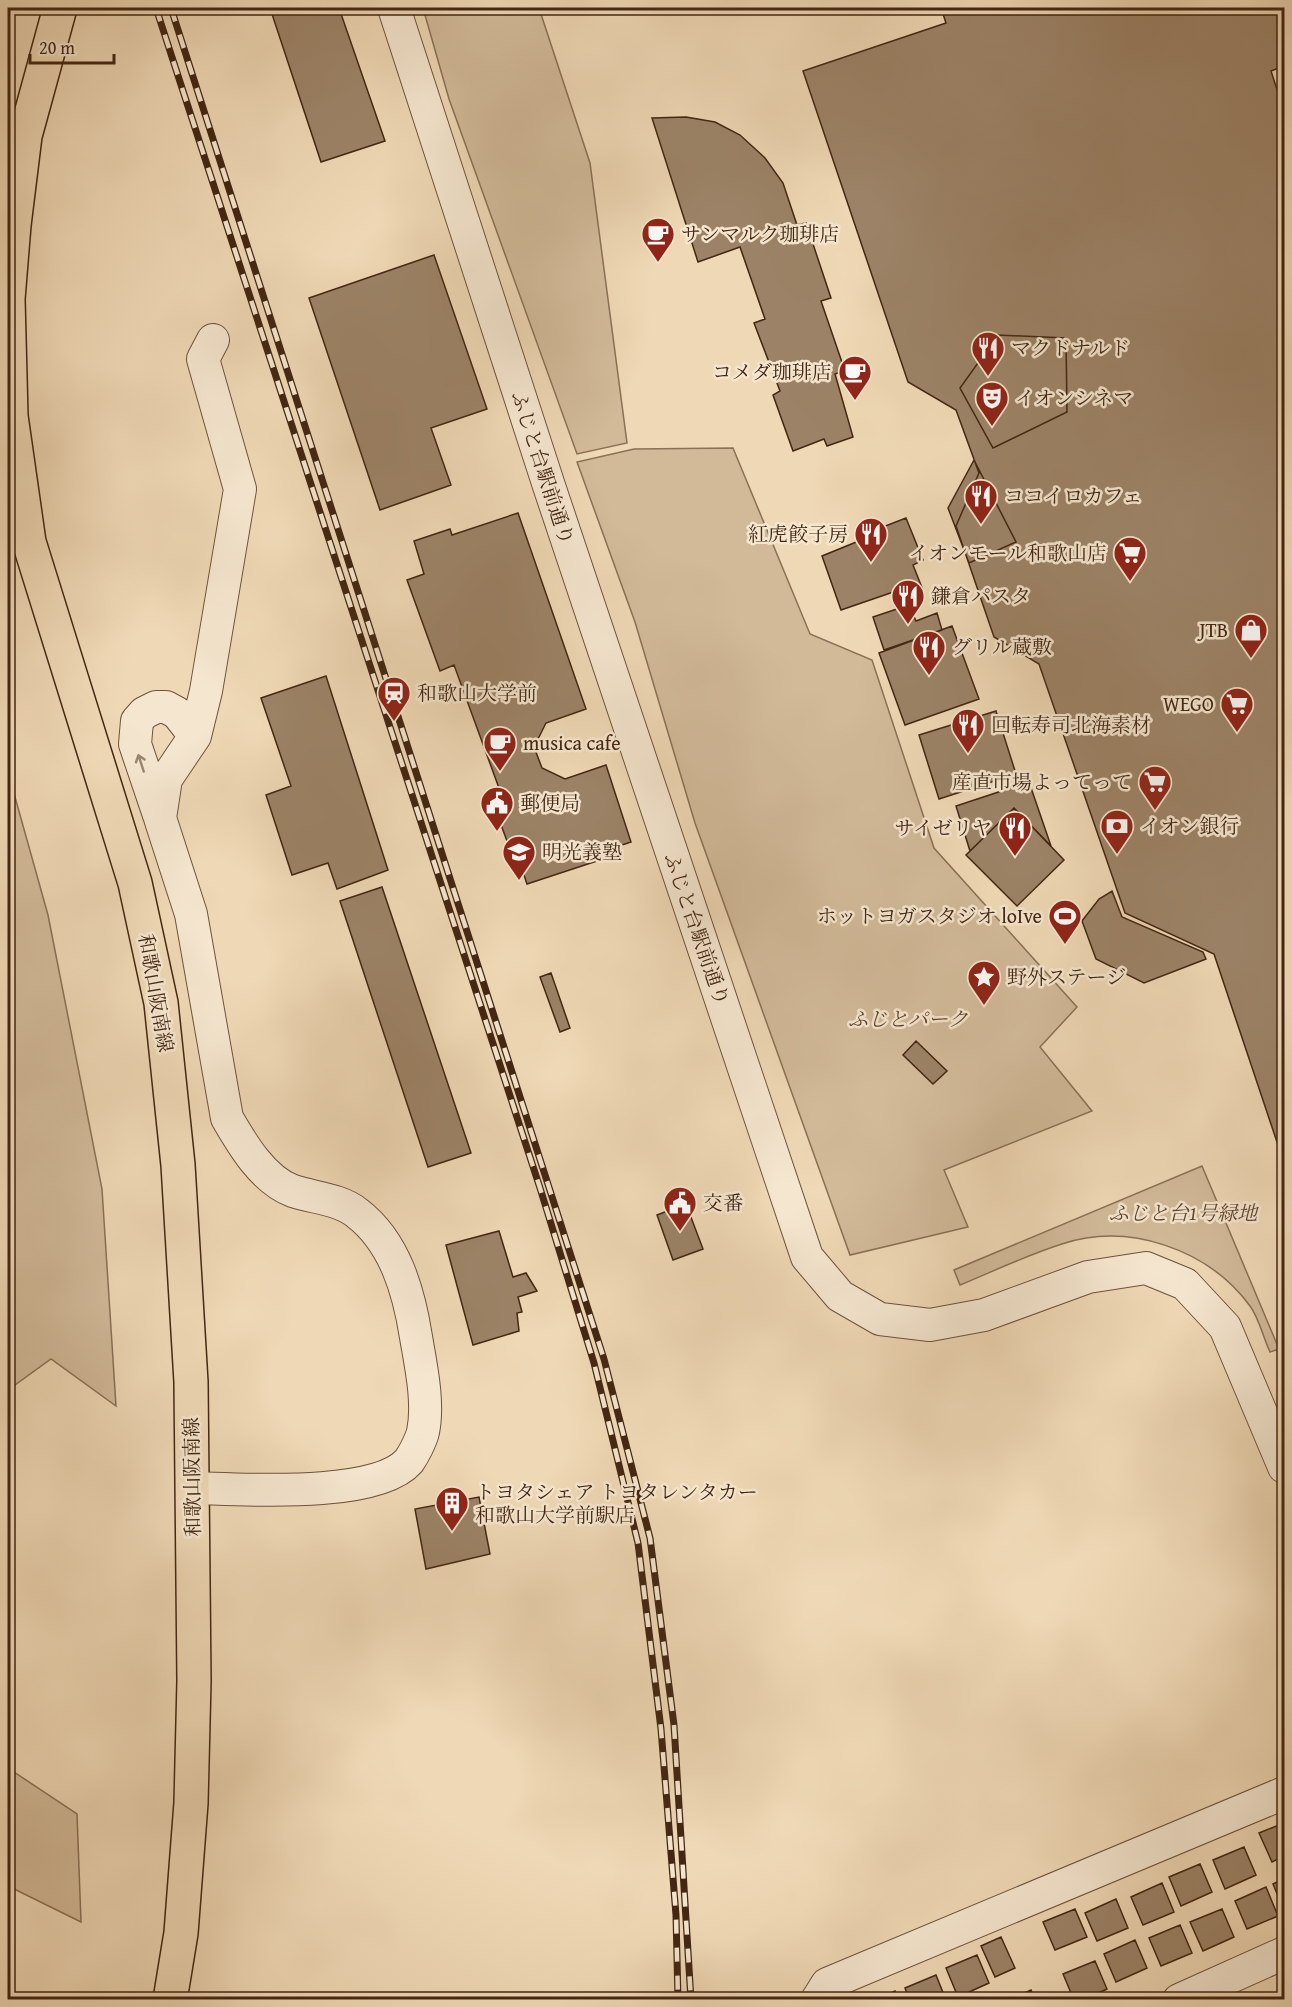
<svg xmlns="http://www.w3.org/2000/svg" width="1292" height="2007" font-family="'Gentium Book Plus','Noto Serif JP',serif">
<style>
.green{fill:#d2ba99;stroke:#8a7056;stroke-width:1.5}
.building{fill:#9c8367;stroke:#432613;stroke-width:1.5}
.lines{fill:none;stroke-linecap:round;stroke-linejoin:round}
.minor-casing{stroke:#6e523c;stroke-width:34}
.major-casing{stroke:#432613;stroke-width:36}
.minor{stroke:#f5e6cf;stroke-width:32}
.major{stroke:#efd8b5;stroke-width:33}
.rail-casing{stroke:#432613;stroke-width:7}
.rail{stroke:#f5e6cf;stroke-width:4.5;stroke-dasharray:14;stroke-linecap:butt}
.oneway{stroke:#9c8671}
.labels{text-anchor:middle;stroke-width:5;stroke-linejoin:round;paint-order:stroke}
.poi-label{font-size:20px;fill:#432613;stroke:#f5e6cf;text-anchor:start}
.street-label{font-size:20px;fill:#432613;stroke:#f5e6cf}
.park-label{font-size:20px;font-style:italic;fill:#60442e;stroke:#f5e6cf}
</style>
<rect width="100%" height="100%" fill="#efd8b5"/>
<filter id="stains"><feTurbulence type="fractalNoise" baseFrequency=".00333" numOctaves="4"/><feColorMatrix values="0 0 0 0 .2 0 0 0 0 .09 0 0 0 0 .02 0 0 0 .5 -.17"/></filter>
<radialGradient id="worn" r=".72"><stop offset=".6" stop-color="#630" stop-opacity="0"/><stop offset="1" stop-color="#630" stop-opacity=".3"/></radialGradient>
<!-- green -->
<path class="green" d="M423,8h116l51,155 37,280 -50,11 -128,-355z
M733,448l77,186 62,26 62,188 143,159 -37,40 52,64 -148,59 24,57 -118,28 -155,-432 -60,-201 -58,-160 57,-13z
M8,772l40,143 54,274 14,217 -65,-47 -43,31z
M1202,1166l77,183 -9,3c-7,-15 -11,-34 -20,-46 -42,-57 -121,-84 -188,-62 -35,11 -68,27 -102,41l-6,-15z
M8,1768l69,46 4,108 -73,-36z"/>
<!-- building -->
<path class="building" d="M270,8h69l46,133 -64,21z
M941,8h343v58l-13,5 13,40v1052l-70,-209 -89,-41 -86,-249 -45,-27 -38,-111 23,-53 -23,-63 -48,-28 -105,-311 143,-48z
M686,117l29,5 25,13 25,23 18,25 14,42 9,-2 25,75 -10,3 24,70 -10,3 18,63 -26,9 -3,-7 -31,12 -20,-56 7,-4 -26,-68 11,-4 -25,-72 -42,15 -46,-144z
M434,255l53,154 -56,19 20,57 -71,25 -71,-212z
M998,335l68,3 1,74 -74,36 -33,-60z
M974,460l42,82 -47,21 -21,-55z
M518,513l68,196 -40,14 -12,24 8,21 23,11 41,-14 25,77 -36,12 2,7 -70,23 -15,-45 -5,2 -10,-27 10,-4 -53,-145 -14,6 -33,-91 17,-6 -10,-33 36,-12 2,6z
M906,518l17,42 -10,5 10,25 -14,6 -4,-8 -64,22 -19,-54 49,-20 -1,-4z
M909,605l7,16 21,-8 5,17 -58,20 -11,-33z
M952,626l27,73 -74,26 -26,-72z
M326,676l62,194 -51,19 -9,-26 -36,12 -26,-80 25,-9 -30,-88z
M996,711l20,63 -77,25 -20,-64z
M1029,782l22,64 -37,-38 -44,43 -14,-45z
M1014,808l50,52 -47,46 -51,-51z
M382,887l89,266 -43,14 -88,-266z
M1112,891l10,26 81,35 3,7 -62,24 -48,-24 -14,-38 17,-22z
M551,973l19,55 -10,4 -20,-55z
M916,1041l31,30 -14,13 -30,-29z
M686,1204l17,45 -30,11 -16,-45z
M499,1231l14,46 13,-4 11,18 -19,6 4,15 -5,1 2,18 -46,14 -27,-100z
M479,1497l11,57 -64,15 -11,-60z
M1284,1823v33l-12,6 -13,-29z
M1244,1847l12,28 -31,14 -12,-29z
M1200,1864l12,28 -31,14 -12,-29z
M1284,1879v32l-11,-27z
M1162,1883l12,29 -31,13 -12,-28z
M1266,1887l12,29 -31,13 -12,-28z
M1116,1899l12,29 -31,13 -12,-28z
M1075,1909l12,28 -32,13 -12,-28z
M1222,1909l12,28 -31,14 -13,-29z
M1180,1925l12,28 -31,13 -12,-28z
M1001,1937l14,31 -20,9 -14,-31z
M1135,1940l12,28 -31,14 -12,-28z
M977,1955l12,28 -31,14 -12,-29z
M1095,1961l12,28 -24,11h-9l-11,-26z
M936,1975l10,25h-37l-4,-12z
M1031,1990l4,10h-26z
M1284,1990v10h-12l-1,-4z
M895,1991l4,9h-23z"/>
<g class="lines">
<defs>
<path id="minor" d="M394,8l155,478 258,771 33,39 40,23 50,6 54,-10 104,-38 58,-9 39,16 40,43 59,140
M159,815l-24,-71 2,-23 7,-8 12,-6h10l11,6 18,23
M193,1488c48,1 183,11 216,-27 5,-7 12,-21 14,-29 6,-29 -2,-66 -7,-95 -7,-45 -21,-95 -59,-124 -17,-14 -43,-15 -64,-22 -30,-11 -51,-47 -66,-73l-36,-204 -31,-96 6,-39 29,-43 11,-45 34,-202 -37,-130 10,-19
M817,2000l10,-16 457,-191
M1179,2000l105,-47"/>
<path id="major" d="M60,8l-35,128 -11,89 -6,74 3,117 18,126 106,341 26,120 17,162 13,217 3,299 -3,122 -10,130 -11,67"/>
</defs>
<!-- minor casing -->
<use href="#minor" class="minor-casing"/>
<!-- major casing -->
<use href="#major" class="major-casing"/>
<!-- minor -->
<use href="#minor" class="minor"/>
<!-- major -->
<use href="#major" class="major"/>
<defs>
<path id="rail" d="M156,8l384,1180 54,175 44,180 23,186 15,186 2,85
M171,8l433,1351 46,179 24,187 17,275"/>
</defs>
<!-- rail casing -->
<use href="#rail" class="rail-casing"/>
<!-- rail -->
<use href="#rail" class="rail"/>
</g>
<!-- one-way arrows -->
<defs><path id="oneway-shaft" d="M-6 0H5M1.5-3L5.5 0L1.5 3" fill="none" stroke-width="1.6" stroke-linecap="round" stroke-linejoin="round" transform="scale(1.5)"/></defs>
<use class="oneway" href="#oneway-shaft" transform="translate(141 763) rotate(-108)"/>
<!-- icons -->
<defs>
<symbol id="cafe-pin" viewBox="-11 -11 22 30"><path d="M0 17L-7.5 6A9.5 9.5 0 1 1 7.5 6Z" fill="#8f2418" stroke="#f5e6cf"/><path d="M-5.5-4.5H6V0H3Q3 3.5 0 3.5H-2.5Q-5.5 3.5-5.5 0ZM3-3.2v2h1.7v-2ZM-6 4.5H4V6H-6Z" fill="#fff"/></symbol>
<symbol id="restaurant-pin" viewBox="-11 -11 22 30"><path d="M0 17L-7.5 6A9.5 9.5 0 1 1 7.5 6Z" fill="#8f2418" stroke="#f5e6cf"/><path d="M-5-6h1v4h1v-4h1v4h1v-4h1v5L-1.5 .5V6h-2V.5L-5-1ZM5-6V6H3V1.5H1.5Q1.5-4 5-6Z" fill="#fff"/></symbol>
<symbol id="theatre-pin" viewBox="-11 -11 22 30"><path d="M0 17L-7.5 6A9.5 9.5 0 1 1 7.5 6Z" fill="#8f2418" stroke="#f5e6cf"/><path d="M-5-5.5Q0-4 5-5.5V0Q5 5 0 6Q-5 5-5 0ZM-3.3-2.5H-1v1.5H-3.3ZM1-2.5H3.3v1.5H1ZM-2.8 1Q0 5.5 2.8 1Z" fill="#fff"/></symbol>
<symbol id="supermarket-pin" viewBox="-11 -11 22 30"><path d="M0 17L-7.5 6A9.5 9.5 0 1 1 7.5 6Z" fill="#8f2418" stroke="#f5e6cf"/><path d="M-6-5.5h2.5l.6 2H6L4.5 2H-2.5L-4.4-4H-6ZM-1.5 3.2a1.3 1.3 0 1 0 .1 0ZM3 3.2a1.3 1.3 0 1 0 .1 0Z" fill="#fff"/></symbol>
<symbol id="shop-pin" viewBox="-11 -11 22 30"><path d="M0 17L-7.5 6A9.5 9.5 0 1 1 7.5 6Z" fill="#8f2418" stroke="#f5e6cf"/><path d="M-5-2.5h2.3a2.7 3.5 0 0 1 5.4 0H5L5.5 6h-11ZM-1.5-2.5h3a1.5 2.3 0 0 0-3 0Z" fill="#fff"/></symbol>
<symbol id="station-pin" viewBox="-11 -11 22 30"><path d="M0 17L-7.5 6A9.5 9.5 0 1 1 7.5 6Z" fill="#8f2418" stroke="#f5e6cf"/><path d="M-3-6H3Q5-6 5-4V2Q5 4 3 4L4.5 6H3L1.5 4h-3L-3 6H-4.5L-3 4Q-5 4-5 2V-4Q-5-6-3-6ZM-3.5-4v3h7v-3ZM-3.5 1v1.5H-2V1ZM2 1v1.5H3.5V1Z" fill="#fff"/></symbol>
<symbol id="civic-pin" viewBox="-11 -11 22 30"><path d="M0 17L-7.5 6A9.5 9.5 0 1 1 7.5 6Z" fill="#8f2418" stroke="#f5e6cf"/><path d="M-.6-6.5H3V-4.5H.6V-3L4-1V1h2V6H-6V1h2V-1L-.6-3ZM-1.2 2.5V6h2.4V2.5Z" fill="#fff"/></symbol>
<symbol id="bank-pin" viewBox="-11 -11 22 30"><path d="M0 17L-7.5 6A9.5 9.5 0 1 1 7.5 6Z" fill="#8f2418" stroke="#f5e6cf"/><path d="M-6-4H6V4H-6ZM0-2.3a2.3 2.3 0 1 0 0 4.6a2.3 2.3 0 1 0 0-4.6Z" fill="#fff"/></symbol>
<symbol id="school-pin" viewBox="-11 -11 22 30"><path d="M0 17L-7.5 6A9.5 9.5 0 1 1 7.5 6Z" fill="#8f2418" stroke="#f5e6cf"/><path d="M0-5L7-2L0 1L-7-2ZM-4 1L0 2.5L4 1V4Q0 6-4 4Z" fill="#fff"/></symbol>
<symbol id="stadium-pin" viewBox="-11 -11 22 30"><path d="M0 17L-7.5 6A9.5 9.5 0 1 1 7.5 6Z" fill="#8f2418" stroke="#f5e6cf"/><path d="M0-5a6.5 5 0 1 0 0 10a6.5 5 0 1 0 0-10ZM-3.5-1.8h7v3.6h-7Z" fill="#fff"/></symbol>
<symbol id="sight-pin" viewBox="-11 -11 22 30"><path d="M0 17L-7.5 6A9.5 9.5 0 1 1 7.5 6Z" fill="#8f2418" stroke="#f5e6cf"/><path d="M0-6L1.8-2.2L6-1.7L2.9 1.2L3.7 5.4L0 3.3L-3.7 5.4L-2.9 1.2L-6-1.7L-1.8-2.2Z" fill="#fff"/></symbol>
<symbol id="building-pin" viewBox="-11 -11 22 30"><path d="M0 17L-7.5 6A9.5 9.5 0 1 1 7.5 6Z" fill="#8f2418" stroke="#f5e6cf"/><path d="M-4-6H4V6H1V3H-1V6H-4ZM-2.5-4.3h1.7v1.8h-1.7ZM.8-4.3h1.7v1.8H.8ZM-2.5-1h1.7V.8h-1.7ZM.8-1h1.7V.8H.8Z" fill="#fff"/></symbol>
</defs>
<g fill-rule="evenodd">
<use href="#cafe-pin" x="639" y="215" width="38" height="52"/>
<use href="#restaurant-pin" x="969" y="329" width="38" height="52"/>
<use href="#cafe-pin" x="836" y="353" width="38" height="52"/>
<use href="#theatre-pin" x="973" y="379" width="38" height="52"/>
<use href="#restaurant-pin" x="962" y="477" width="38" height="52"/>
<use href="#restaurant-pin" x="852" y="515" width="38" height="52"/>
<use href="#supermarket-pin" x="1111" y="534" width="38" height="52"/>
<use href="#restaurant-pin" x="889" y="577" width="38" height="52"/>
<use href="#shop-pin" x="1232" y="611" width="38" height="52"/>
<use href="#restaurant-pin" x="910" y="628" width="38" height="52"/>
<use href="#station-pin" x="375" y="674" width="38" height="52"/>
<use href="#supermarket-pin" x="1218" y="685" width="38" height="52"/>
<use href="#restaurant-pin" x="949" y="706" width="38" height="52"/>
<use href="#cafe-pin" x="481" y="724" width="38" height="52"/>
<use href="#supermarket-pin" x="1136" y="763" width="38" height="52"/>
<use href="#civic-pin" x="478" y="784" width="38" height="52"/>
<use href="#bank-pin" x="1098" y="807" width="38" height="52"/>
<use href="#restaurant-pin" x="996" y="809" width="38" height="52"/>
<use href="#school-pin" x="500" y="833" width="38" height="52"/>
<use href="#stadium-pin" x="1046" y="897" width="38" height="52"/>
<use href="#sight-pin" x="965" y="958" width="38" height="52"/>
<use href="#civic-pin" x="661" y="1184" width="38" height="52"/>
<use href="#building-pin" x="433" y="1484" width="38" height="52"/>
</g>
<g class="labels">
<!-- poi labels -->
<g class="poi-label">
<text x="681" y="241">サンマルク珈琲店</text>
<text x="1011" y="355">マクドナルド</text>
<text x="832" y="379" text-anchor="end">コメダ珈琲店</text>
<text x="1015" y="405">イオンシネマ</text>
<text x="1004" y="503">ココイロカフェ</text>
<text x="848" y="541" text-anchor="end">紅虎餃子房</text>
<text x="1107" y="560" text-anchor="end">イオンモール和歌山店</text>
<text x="931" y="603">鎌倉パスタ</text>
<text x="1228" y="637" text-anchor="end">JTB</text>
<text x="952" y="654">グリル蔵敷</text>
<text x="417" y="700">和歌山大学前</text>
<text x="1214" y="711" text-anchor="end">WEGO</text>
<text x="991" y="732">回転寿司北海素材</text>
<text x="523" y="750">musica cafe</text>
<text x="1132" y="789" text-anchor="end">産直市場よってって</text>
<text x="520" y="810">郵便局</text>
<text x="1140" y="833">イオン銀行</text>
<text x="992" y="835" text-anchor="end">サイゼリヤ</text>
<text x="542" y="859">明光義塾</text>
<text x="1042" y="923" text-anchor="end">ホットヨガスタジオ loIve</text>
<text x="1007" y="984">野外ステージ</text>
<text x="703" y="1210">交番</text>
<text x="475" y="1499">トヨタシェア トヨタレンタカー<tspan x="475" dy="23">和歌山大学前駅店</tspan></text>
</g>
<!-- street labels -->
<g class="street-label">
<text transform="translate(543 468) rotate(72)" y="7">ふじと台駅前通り</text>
<text transform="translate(697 929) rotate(71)" y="7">ふじと台駅前通り</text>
<text transform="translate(156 993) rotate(80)" y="7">和歌山阪南線</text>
<text transform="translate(192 1477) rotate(-91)" y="7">和歌山阪南線</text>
</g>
<!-- park labels -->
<g class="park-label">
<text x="908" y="1026">ふじとパーク</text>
<text x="1183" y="1220">ふじと台1号緑地</text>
</g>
</g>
<!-- margin -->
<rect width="1292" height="2007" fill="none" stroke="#efd8b5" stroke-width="30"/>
<rect x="9" y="9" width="1274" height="1989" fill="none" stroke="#432613" stroke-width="3"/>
<rect x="15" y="15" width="1262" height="1977" fill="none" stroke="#432613" stroke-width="1.5"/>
<!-- scale -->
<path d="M30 54v9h84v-9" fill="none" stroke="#432613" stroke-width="3"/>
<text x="39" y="54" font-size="18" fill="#432613" stroke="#f5e6cf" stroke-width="4.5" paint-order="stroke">20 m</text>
<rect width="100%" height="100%" filter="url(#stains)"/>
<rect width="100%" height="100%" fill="url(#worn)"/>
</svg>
